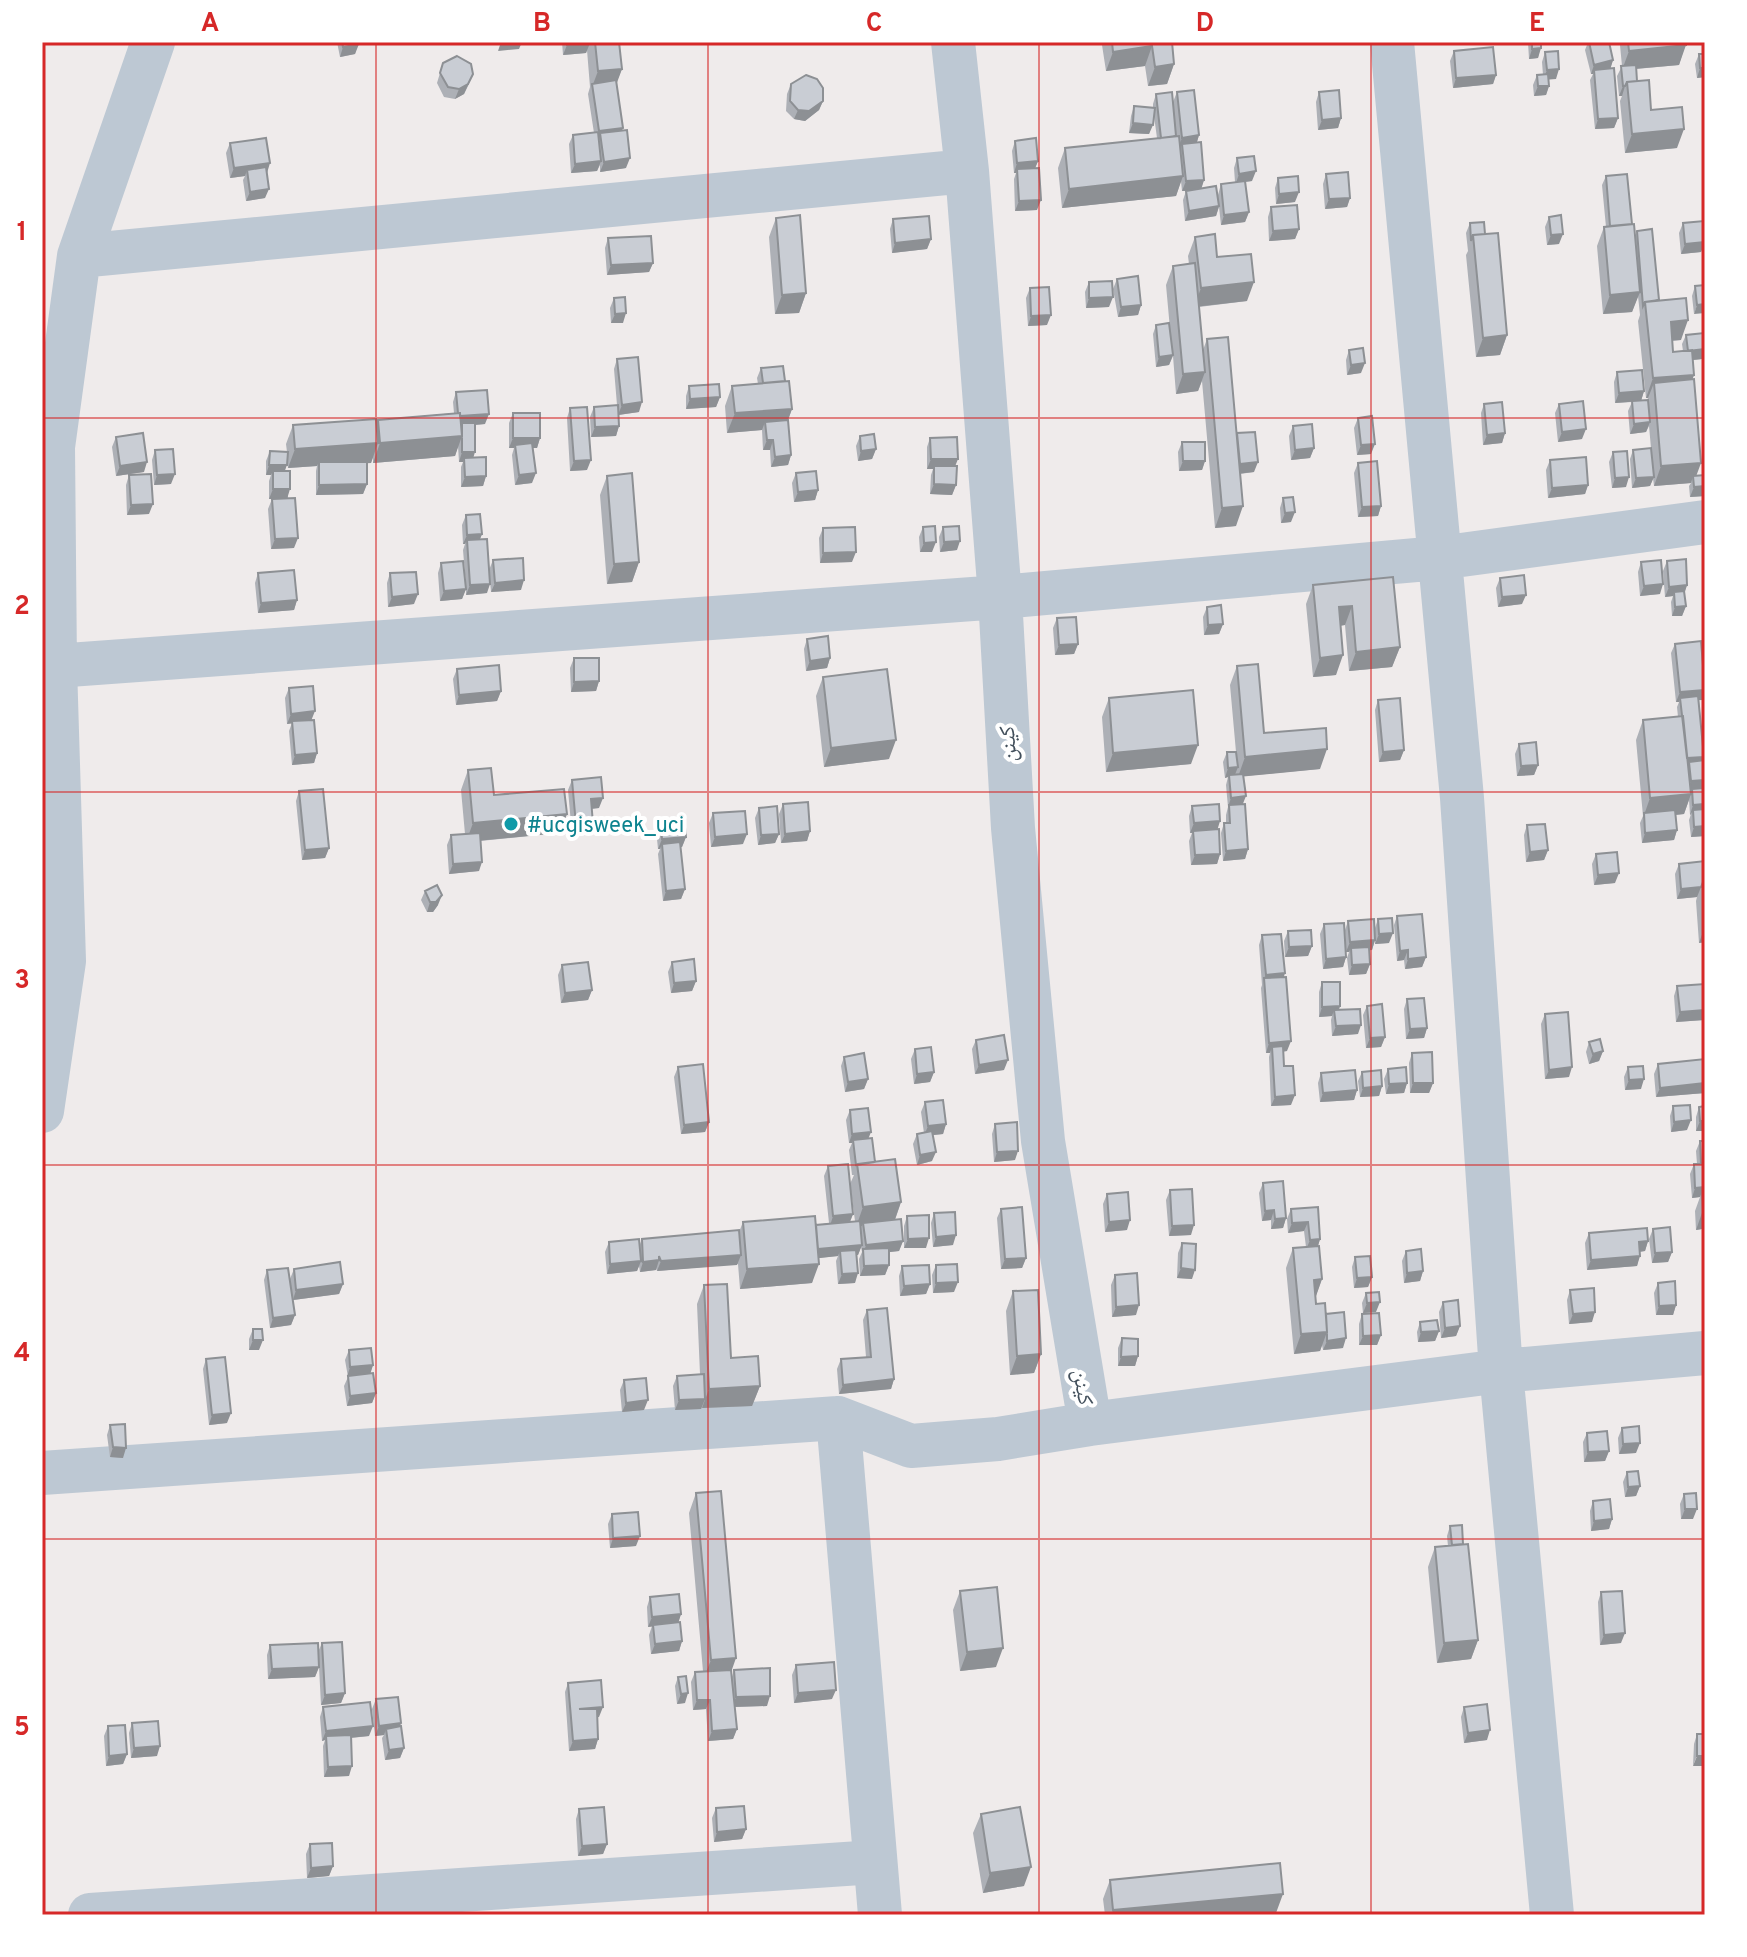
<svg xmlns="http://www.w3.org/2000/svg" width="1747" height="1957" font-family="Overpass,'Noto Naskh Arabic',sans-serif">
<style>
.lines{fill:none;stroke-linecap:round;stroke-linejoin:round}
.minor{stroke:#bdc8d3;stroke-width:44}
.wall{fill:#adb0b6}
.shaded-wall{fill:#8d9094}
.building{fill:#c9cdd4;stroke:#8d9094;stroke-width:2}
.grid{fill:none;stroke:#d62828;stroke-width:2;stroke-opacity:0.55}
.culture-dot{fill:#0f9aa8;stroke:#fff;stroke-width:3}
.labels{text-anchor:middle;stroke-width:8;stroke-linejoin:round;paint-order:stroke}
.street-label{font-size:22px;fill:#424f5b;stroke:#fff}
.culture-label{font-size:22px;fill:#0d838f;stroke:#fff;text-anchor:start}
.neatline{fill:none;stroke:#d62828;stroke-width:3}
.grid-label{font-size:26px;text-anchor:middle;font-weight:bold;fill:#d62828}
</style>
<rect width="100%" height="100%" fill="#efebeb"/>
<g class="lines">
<!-- minor -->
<path class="minor" d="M953,42l14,129 33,426 439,-39 266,-36
M1392,42l70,756 39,573 51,544
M79,256l888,-85
M42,1111l22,-150 -9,-295 -2,-219 26,-191 74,-214
M838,1418l42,497
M1090,1424l411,-53 204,-18
M42,1473l796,-55 73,28 87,-7 92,-15 -47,-283 -30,-313 -13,-231 -945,69
M90,1915l785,-53"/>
</g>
<!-- wall -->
<path class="wall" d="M337,42h21l-3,12 -15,3z
M562,42h57l3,27 -6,14 7,45 -1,2 4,38 -26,4v-7l-3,6 -26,2 -2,-29 4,-9 21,-2 -6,-39 2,-7 -3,-37 -1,3 -23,2z
M1103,42h69l2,22 -7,20 -19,2 -3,-20 -39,5 -4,-26z
M1528,42h13l-3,16 -9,1z
M1582,42h27l4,18 -3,9 8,49 -4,10 -19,1 -5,-49 3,-6h-2l-6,-24 2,-5h-4z
M1621,42h65l-7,23 -43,4 1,12 14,29 26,38 -52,5 -5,-52 2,-5h-3l-2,-20 5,-10 -2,-21z
M1454,51l42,24 -3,9 -40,4 -3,-27z
M1545,52l11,27h-7v7l-3,9 -12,1 -1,-11 4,-10h6l-1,-13z
M1699,54h6v23l-8,1 -2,-14z
M443,63l26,21 -5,10 -9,5 -11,-2 -7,-14z
M791,84l32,17 -4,9 -14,11 -11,-2 -8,-8 1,-17z
M1177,92l22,43 -2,7 7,38 -3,8 17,7 3,-11 14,-2 -1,-14 3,-10 15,23 -7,1 4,30 -4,10 -24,3 -2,-18 -3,9 -31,5 -2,-21 3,-9h-4l-1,-10 -5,15 -114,12 -4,-40 7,-20 92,-10 -3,-22 -5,18 -20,-1 2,-17 3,-10 19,2v-4l3,-10 17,8z
M1319,92l22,26 -3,10 -20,2 -2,-28z
M1015,141l23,20 -3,7 2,42 -22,1 -1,-32 2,-6h-2l-2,-22z
M230,143l37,30 -2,25 -19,3 -3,-21 2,-4 -15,2 -4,-25z
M1326,174l24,24 -3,9 -22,2 -2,-25z
M1606,176l26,48 3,13 2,-6 22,69 22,40 -9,1 1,11 10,-1 -1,-7 4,-9 19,5v11l-3,8 -9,1 1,15 -2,4 4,97 9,-1v21l-15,1 -1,-11 2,-3 -37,3 -1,-8 -3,8 -18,2 -2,-29 3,-9 18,-2 -2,-22 -3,6 -16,2 -2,-23 4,-9 -17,1 -1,-21 3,-10 27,19 -3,10 6,-1 1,-2h-2l-8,-77 2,-6 -2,-19 -6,16 -29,2 -6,-68 7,-19h2l-4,-42z
M1278,178l17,24 -19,2 -1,-16z
M1271,207l28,22 -4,10 -26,2 -1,-24z
M1549,217l10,27 -12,1 -2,-18z
M776,218l30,75 -7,20 -24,1 -6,-77z
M893,219l38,20 -4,10 -35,4 -2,-24z
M1470,223l15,11 22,101 -7,20 -24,2 -10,-102 2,-4 -2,-18z
M1683,223l22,19 -4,10 -20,2 -2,-21z
M1195,237l22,20 30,44 -48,6 4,43 4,-11 30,95 17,38 -14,2 -4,52 -21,2 -13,-147 -4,10 -22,3 -3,-38 -4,9 -13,2 -3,-33 3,-9 15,15 -5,-55 7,-19 16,-2 -1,-8z
M608,238l45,25 -4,9 -42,3 -2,-27z
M1117,279l24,26 -3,10 -20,2 -5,-28z
M1089,282l20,25 -23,1 -1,-16z
M1705,285l-11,29 -2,-18 3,-10z
M1030,288l17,37 -19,1 -2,-28z
M614,298l9,25h-12l-1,-15z
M1705,314v26l-2,-21z
M1349,350l12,23 -14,2 -1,-15z
M617,359l22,53 -21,3 1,11 -3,10 -25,1 -1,-20 4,-10 23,-2 -3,-36z
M761,368l24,13 7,28 -4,11 3,35 -3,10 -17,2 -1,-17h-7l-1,-20 -35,3 -2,-27 7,-20 26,-2 -1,-6z
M689,386l31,11 -4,10 -30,2v-13z
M456,392l29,32 -10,1 -2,33 13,18 -3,10 -22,1v-20l2,-5h-4l-1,-16 -3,10 -82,7v-6l-2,6h-4v21l-4,10 -47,1v-24l1,-5 -29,2 -1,-8 -2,11 9,77 -23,1 -3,-40 4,-10h3h-6v-18l2,-6h-5v-14l4,-10 17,1 -1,-8 7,-19 84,-1 1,-4 76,-7 -1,-11z
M1484,404l21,29 -3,10 -19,2 -2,-32z
M1559,404l23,35 -24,3 -3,-29z
M570,408l17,62 -17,1 -3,-53z
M513,413l27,25 -3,10h-4l-1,35 -17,2 -3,-30 2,-7h-5v-25z
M1358,418l13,36 -14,1 -3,-27z
M1293,426l21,22 -4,10 -19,2 -2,-24z
M860,436l16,13 -4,10 -14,2 -2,-15z
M116,437l28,35 -28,4 -4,-29z
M930,438l25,28 1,19 -4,10 -22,-1 1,-19 2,-6h-6v-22z
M1182,442l23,19 -3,9 -23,1 -1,-19z
M155,450l16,34 -17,1 -2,-25z
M1613,452l13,35 -14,1 -3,-26z
M1550,460l38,25 -3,9 -37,4 -2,-28z
M1358,463l23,43 -3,10 -20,1 -4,-44z
M796,473l22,17 -3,10 -21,2 -2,-19z
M129,475l20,39 -22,1 -1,-30z
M607,476l32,86 -7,20 -25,2 -7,-89z
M1283,498l8,24 -10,1 -1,-15z
M466,515l16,19 -2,5 7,54 -21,2v-6l-4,10 -22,2 -2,-28 3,-10 25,23 -3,-36 2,-6h-2l-1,-19z
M923,527l9,25h-12l-1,-15z
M943,527l14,23 -17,2 -1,-15z
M823,528l29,34 -32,1 -1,-25z
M493,560l28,30 -30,2 -2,-22z
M1667,561l20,24 -3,8 2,13 -4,10h-10l-1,-14 2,-6 -8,1 -2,-26z
M1641,562l19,32 -20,2 -2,-24z
M258,573l39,27 -3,10 -36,3 -3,-30z
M390,573l24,31 -26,3 -1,-24z
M1393,577l7,70 -8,20 -43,4 -4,-46 -4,1 -5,49 -23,2 -7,-73 7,-19z
M1500,578l22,26 -24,3 -2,-19z
M1207,607l16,17 -4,10 -15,1 -1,-18z
M1057,618l21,26 -4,10 -19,1 -2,-27z
M807,639l23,19 -3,10 -21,3 -2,-22z
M1675,644l27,56h-3l5,57 -2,4 3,-1v28l-2,2 1,14 -2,5h3v27l-14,1 -2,-17 2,-6 -1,1 -1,-15 -5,14 -8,1 1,15 -3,10 -32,3 -2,-20 3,-7 -7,-76 7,-20 35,-3 -1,-10 2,-5h-3l-5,-49z
M574,658l25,23 -3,10 -25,1 -1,-24z
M1237,666l27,67 56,36 -76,7 -1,28 5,45 -3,10 -22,2 -2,-28 3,-10h2v-8l2,-8 -2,-22 2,-8 -3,1 -2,-16 4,-10h9l-6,-67z
M457,669l44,22 -4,10 -41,4 -3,-26z
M823,677l66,82 -65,8 -8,-71z
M289,688l23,32 5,33 -3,10 -22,2 -3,-34 3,-8 -5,1 -2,-26z
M1109,698l82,66 -85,8 -4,-55z
M1378,700l26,50 -4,10 -21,2 -4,-52z
M1519,744l19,21 -4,10 -17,1 -2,-22z
M468,770l26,25 73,19 -8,19 -79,8 -1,30 -30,3 -2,-29 4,-10 14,-1 -4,-44z
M572,780l27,28 -7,1 -2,25 -18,1 -4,-45z
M299,791l30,57 -4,10 -23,2 -6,-59z
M783,804l27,27 -3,10 -26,2 -2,-29z
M1192,806l26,23 2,25 -3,10 -26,1 -2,-24 3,-8h-2l-1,-17z
M759,808l20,26 -4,9 -17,2 -3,-27z
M713,813l30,31 -32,3 -2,-24z
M660,819l26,18 -4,10h-2l5,42 -4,10 -18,2 -5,-47 2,-5h-2l-2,-20z
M1527,825l21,25 -4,10 -18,2 -2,-27z
M1596,854l19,29 -21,2 -2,-21z
M1705,861v81l-6,1 -3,-42 1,-4 -20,2 -2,-25 4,-10z
M425,891l13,14 -5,7h-6l-6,-12z
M1397,916l29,41 -4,10 -17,2 -1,-9 -7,1 -3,-36z
M1378,919l11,24 -14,1v-4l-3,10h-3l1,14 -4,10 -17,1 -2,-17 2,-6h-3l-1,-22 3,-9 27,7z
M1324,924l22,33 -3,10 -20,2 -3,-35z
M1288,931l24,15 -4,10 -23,1 -1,-16z
M1262,935l22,42 3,74 -4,1 1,14 7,39 -20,1 -2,-49 1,-4h-4l-5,-65 1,-3 -3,-40z
M672,962l24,19 -4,10 -21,2 -3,-21z
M562,965l30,25 -4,10 -27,3 -3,-28z
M1322,982l18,24 -1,4 19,24 -26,2 -1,-16 1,-4 -13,1v-25z
M1705,984v33l-1,3 -28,2 -2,-26 3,-10z
M1407,999l20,29 -3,10 -18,1 -2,-30z
M1367,1006l18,31 -4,10 -15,1 -3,-33z
M1545,1014l24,63 -24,2 -4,-55z
M976,1040l28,30 -29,4 -3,-25z
M1589,1042l14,9 -4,10 -10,3 -3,-12z
M915,1049l19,23 -4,10 -16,2 -3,-25z
M1412,1053l21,30 -4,10h-19l-1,-30z
M844,1057l24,22 -4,10 -19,3 -4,-26z
M1705,1059v34l-49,4 -2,-23 4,-10z
M678,1067l31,55 -4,10 -24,2 -7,-57z
M1628,1067l13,22 -16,1 -1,-13z
M1388,1069l19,14 -3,10 -18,1 -2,-15z
M1362,1072l20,14 -3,10 -19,1 -2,-16z
M1321,1073l36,17 -3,10 -34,2 -2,-19z
M925,1102l21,22 -3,10 -10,1 -1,26 -15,4 -4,-21 4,-10 7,-1 -3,-21z
M1673,1106l14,24 -16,2 -1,-16z
M1699,1107l6,24h-9v-14z
M850,1110l18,28 7,24 26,40 -6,18 8,21 -4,10 -10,1v13l-4,10 -25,1 -1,-17 3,-7 -1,-5 -3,8h-1l-2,28 -17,1 -2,-23 2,-5 -20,2 -6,25 -72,6 -2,-25 -81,7 -1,-3v2l-16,2 -1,-6 -2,5 -30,3 -2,-22 4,-10 31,2 2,-5 97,-7 4,-10 73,3 13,-2 -5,-47 4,-10 25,48 -3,8 5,-1 -5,-37 4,-9h-2l-3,-25 3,-7h-3l-3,-23z
M995,1124l20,36 -21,2 -2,-28z
M1700,1141h5v121l-3,-33 -6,1 -1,-19 5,-14 -8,1 -2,-24 4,-10h3l-1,-13z
M1263,1183l23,35 -3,10 -12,1v-9l-9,1 -3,-28z
M1170,1190l21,45 -22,1 -3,-36z
M1107,1194l20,36 -22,2 -2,-28z
M1318,1207l2,32 -2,7 4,33 -7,19 1,6 10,10 17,34 -20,2 -1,-5 -2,6 -26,3 -8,-86 7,-20 13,-1 -2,-16 -16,2 -1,-14 4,-10z
M1001,1209l25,49 -4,10 -21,1 -4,-51z
M934,1213l19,32 -20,2 -2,-24z
M907,1216l19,32h-22v-22z
M1653,1229l19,23 -4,10 -16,1 -3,-24z
M1589,1233l59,8 -3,10 -5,1 -3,14 -50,4 -2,-27z
M1182,1243l10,36 -15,-1 1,-25z
M1406,1251l17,20 -3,10 -16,2 -2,-22z
M1355,1257l17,20 -4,10 -14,1 -2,-21z
M936,1265l18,27 -21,1 -1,-18z
M902,1266l28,18 -4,10 -26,2 -1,-20z
M294,1269l49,15 -4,10 -46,6 -3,-21z
M267,1270l28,45 -4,10 -21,3 -6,-48z
M1115,1275l21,40 -24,2 -1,-32z
M1658,1283l18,22 -3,10h-17l-2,-22z
M704,1285l27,73 29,28 -8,20 -50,2v-1l-1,2 -26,1 -2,-24 4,-10 23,-2 -3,-70z
M1570,1290l22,32 -23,2 -2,-24z
M1013,1291l28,63 -7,19 -24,2 -4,-64z
M1366,1293l10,19 -13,1 -1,-10z
M1443,1302l17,24 -4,10 -15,2 -2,-26z
M867,1310l27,69 -3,10 -52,5 -2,-25 4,-10 25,-2 -3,-37z
M1362,1314l19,21 -4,10h-18v-21z
M1420,1322l19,9 -4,10 -17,1 -1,-10z
M253,1329l6,21h-10v-11z
M1122,1338l16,18 -3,10h-17v-18z
M349,1350l24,15 -3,8 6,20 -4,10 -25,3 -3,-20 4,-9 -3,-17z
M206,1359l21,64 -18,2 -6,-56z
M624,1380l20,30 -22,2 -2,-22z
M110,1425l13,33 -13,-1 -3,-22z
M1622,1428l14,25 -17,1 -1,-16z
M1587,1433l22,18 -4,10 -21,1 -1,-20z
M1627,1472l13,14 -4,10 -11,1 -2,-15z
M696,1493l36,184 2,-7 33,36 -32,1 2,22 -4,10 -25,2 -2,-32 -13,1 -2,-28 4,-10 8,-1 -14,-158z
M1684,1494l9,25h-12l-1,-15z
M1593,1501l19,18 -3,10 -18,2 -1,-20z
M612,1514l24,32 -26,2 -2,-24z
M1450,1526l13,18 15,96 -7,19 -34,4 -9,-96 7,-20 13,-1 -1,-10z
M960,1591l36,76 -36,4 -7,-61z
M1601,1592l20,51 -21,2 -2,-43z
M650,1597l31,17 -3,8 4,19 -3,10 -28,3 -2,-19 3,-9 -4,1 -1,-20z
M322,1643l23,50 -4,10 -20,2 -2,-38 -4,10 -47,2 -1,-24 3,-10 48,7z
M796,1665l36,34 -38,4 -2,-28z
M678,1677l7,26 -8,1 -2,-18z
M568,1683l31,34h-2l1,22 -3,10 -26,2 -4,-59z
M376,1699l25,24 -1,3 4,22 -4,10 -15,2 -3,-22 2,-3 -9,1 -3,-27z
M323,1707l46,29 -18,2 -2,38 -25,1 -1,-31 2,-6 -3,1 -2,-24z
M1464,1707l23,33 -23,3 -3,-26z
M132,1723l25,33 -26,2 -2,-25z
M108,1726l19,28 -4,10 -17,2 -2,-30z
M1697,1734h8l-12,32 1,-22z
M716,1808l30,21 -4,10 -28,3 -2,-24z
M579,1809l28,35 -4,10 -25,2 -2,-37z
M981,1814l43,72 -41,7 -10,-60z
M310,1844l23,22 -4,10 -22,2 -1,-24z
M1110,1880l166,33 -18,2h-153l-2,-16z"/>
<!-- shaded-wall -->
<path class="shaded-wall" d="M501,42h21l-3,7 -21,2z
M590,43l-4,10 -23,2 4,-10z
M359,44l-4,10 -15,3 3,-10z
M1686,45l-7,20 -57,5 7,-19z
M1152,46l-7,20 -39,5 7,-19z
M1541,48l-3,10 -9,1 3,-10z
M1613,60l-3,10h-16l-1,4h-2l3,-9z
M1174,64l-7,20 -19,2 7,-19z
M1700,68h5v9l-8,1z
M622,69l-7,19 -23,-1 6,-16z
M1559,69l-3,10 -13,1 4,-10z
M473,74l-9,20 -9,5 4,-10z
M1496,75l-3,9 -40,4 3,-10z
M1538,86h11l-3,9 -12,1z
M1623,86h2l-3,10h-3z
M823,101l-4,9 -14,11 -11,-2 4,-9z
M1341,118l-3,10 -20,2 4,-10z
M1618,118l-4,10 -19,1 3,-10z
M1133,123l20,2 -4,9 -20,-1z
M623,128l-4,10 -19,-5 -3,8h-2l4,-10z
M1684,129l-7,19 -52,5 7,-19z
M1199,135l-3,10 -14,-1 -1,4h-3l4,-10z
M630,158l-4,10 -26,4 4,-10z
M601,161l-4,10 -26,2 4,-9z
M1038,161l-4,10 -17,-2 -1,4h-2l3,-10z
M270,163l-3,10 -20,-3 -2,6 -15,2 4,-10z
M1256,171l-4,10 -16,2 3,-9z
M1183,176l-7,20 -114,12 7,-19z
M1204,180l-3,10 -19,1 4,-10z
M269,189l-4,9 -19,3 4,-9z
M1299,192l-4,10 -19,2 3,-10z
M1350,198l-3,9 -22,2 4,-10z
M1041,200l-4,10 -22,1 4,-10z
M1219,206l-3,10 -31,5 4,-10z
M1249,212l-4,10 -24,3 3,-10z
M1299,229l-4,10 -26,2 4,-10z
M1563,234l-4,10 -12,1 4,-10z
M931,239l-4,10 -35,4 3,-10z
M1705,242l-4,10 -20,2 4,-10z
M653,263l-4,9 -42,3 4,-10z
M1254,282l-7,19 -53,6 7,-19z
M1640,292l-8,20 -29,2 7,-19z
M806,293l-7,20 -24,1 7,-19z
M1113,297l-4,10 -23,1 3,-10z
M1705,304v9l-11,1 3,-9z
M1141,305l-3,10 -20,2 3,-10z
M626,313l-3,10h-12l4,-9z
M1051,315l-4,10 -19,1 3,-10z
M1688,320l-7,20 -18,1 8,-19z
M1507,335l-7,20 -24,2 7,-19z
M1705,349l-3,10 -18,2 4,-10z
M1173,355l-4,10 -13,2 3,-10z
M1365,363l-4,10 -14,2 4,-10z
M1205,372l-7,19 -22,3 7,-20z
M1694,375l-7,20 -33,-12 -6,15h-2l7,-20z
M1644,391l-3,10 -26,2 4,-10z
M720,397l-4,10 -30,2 4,-10z
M642,402l-3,10 -21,3 4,-10z
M792,409l-7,19 -20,-6 -3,8 -35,3 8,-20z
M489,414l-4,10 -24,2 -2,-10z
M1650,422l-4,10 -16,2 4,-10z
M619,426l-3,10 -25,1 4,-10z
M1586,429l-4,10 -24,3 4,-10z
M1505,433l-3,10 -19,2 4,-10z
M462,436l-7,20 -82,7 7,-20z
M513,438h27l-3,10h-21l-1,-3 -1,3h-5z
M767,440h6l-3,10h-7z
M378,443l-7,20 -52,3v-4l-2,4 -29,2 7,-19z
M1375,444l-4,10 -14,1 4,-10z
M1314,448l-4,10 -19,2 4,-10z
M876,449l-4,10 -14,2 3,-10z
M462,452h13l-3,10 -8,-4 -1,4h-4z
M791,455l-3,10 -17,2 4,-10z
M931,459h27l-4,10 -20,-3 -1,3h-6z
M591,460l-4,10 -17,1 4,-10z
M1183,461h22l-3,9 -23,1z
M147,462l-3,10 -28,4 4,-10z
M1258,462l-4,10 -18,2 3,-10z
M1701,463l-7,19 -1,-6 -2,7 -37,3 7,-20z
M269,465h18l-4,10 -10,-4 -2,4h-5z
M536,473l-4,10 -17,2 4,-10z
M175,474l-4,10 -17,1 3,-10z
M486,476l-3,10 -22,1 4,-10z
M1629,477l-3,10 -14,1 3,-10z
M1654,477l-4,9 -18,2 4,-10z
M367,484l-4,10 -47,1 3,-10z
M934,484l22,1 -4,10 -22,-1z
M1588,485l-3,9 -37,4 4,-10z
M1705,486v10l-15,1 4,-10z
M273,489h17l-3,10h-18z
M818,490l-3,10 -21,2 4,-10z
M153,504l-4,10 -22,1 4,-10z
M1243,506l-7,20 -21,2 7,-20z
M1381,506l-3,10 -20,1 4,-10z
M1295,512l-4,10 -10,1 4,-10z
M482,534l-4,10 -11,-4 -2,4h-2l4,-9z
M298,538l-4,10 -23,1 4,-10z
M960,541l-3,9 -17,2 4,-10z
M936,542l-4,10h-12l4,-9z
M856,552l-4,10 -32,1 3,-10z
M639,562l-7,20 -25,2 7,-20z
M524,580l-3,10 -30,2 4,-9z
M490,584l-3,9 -21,2 4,-10z
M1663,584l-3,10 -20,2 4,-10z
M1687,585l-3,10 -10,-3 -1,4 -8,1 4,-10z
M466,589l-4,10 -22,2 4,-10z
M418,594l-4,10 -26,3 4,-10z
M1526,595l-4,9 -24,3 4,-10z
M297,600l-3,10 -36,3 3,-10z
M1352,606l-7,19 -13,1 7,-19z
M1686,606l-4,10h-10l3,-9z
M1223,624l-4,10 -15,1 4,-10z
M1078,644l-4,10 -19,1 4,-10z
M1400,647l-8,20 -43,4 7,-19z
M1343,655l-7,20 -23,2 7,-19z
M830,658l-3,10 -21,3 4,-10z
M599,681l-3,10 -25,1 3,-10z
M1705,690l-3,10 -21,1 -1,-3 -1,4h-3l4,-10z
M501,691l-4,10 -41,4 3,-10z
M315,711l-4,10 -24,3 4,-10z
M896,740l-7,19 -65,8 7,-19z
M1198,745l-7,19 -85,8 7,-19z
M1327,749l-7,20 -82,8 7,-20z
M1404,750l-4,10 -21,2 4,-10z
M317,753l-3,10 -22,2 3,-10z
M1704,757l-4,10 -11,-5 -2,6 -1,-10z
M1538,765l-4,10 -17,1 4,-10z
M1238,767l-4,10 -5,-2 -1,2 -3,1 3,-10z
M1705,780l-1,9 -17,2 4,-10z
M1691,794l-7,20 -41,4 7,-20z
M1246,796l-4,10 -14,1 3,-9z
M603,798l-4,10 -12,1 4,-10z
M1704,804l-4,10 -7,-4 -2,4 -1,1 3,-10z
M567,814l-8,19 -93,9 7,-19z
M1220,821l-3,10 -27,2 4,-10z
M593,824l-3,10 -18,1 4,-10z
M1705,826v10l-14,1 3,-10z
M1677,830l-3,10 -32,3 3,-10z
M810,831l-3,10 -26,2 4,-9z
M747,834l-4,10 -32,3 4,-10z
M779,834l-4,9 -17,2 3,-10z
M686,837l-4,10 -20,2v-5l-2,5h-2l4,-10z
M329,848l-4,10 -23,2 3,-10z
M1248,849l-3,10 -22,2 3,-10z
M1548,850l-4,10 -18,2 4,-10z
M1220,854l-3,10 -26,1 4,-10z
M482,862l-3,9 -30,3 4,-10z
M1619,873l-4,10 -21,2 4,-10z
M1701,887l-4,10 -20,2 4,-10z
M685,889l-4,10 -18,2 3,-10z
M442,895l-4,10 -5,7h-6l3,-10z
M1705,926v16l-6,1z
M1393,933l-4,10 -14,1 4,-10z
M1375,940l-3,10 -21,2v-4l-2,4h-3l4,-10z
M1312,946l-4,10 -23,1 4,-10z
M1408,950l-4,10 -7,1 3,-10z
M1346,957l-3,10 -20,2 3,-10z
M1426,957l-4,10 -17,2 3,-10z
M1370,964l-4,10 -17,1 3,-10z
M1285,973l-3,10 -18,-5 2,-3z
M696,981l-4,10 -21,2 3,-10z
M592,990l-4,10 -27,3 4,-10z
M1340,1006l-4,10 -2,-6 -2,6 -13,1 3,-10z
M1705,1010l-1,10 -28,2 4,-10z
M1361,1025l-3,9 -26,2 4,-10z
M1427,1028l-3,10 -18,1 4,-10z
M1385,1037l-4,10 -15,1 4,-10z
M1291,1041l-4,10 -14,1 -1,-5 -2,6h-4l3,-10z
M1603,1051l-4,10 -10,3 4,-10z
M1008,1060l-4,10 -29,4 4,-9z
M1572,1067l-3,10 -24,2 4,-9z
M934,1072l-4,10 -16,2 3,-10z
M868,1079l-4,10 -19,3 3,-10z
M1644,1079l-3,10 -16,1 4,-10z
M1407,1083l-3,10 -18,1 3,-10z
M1413,1083h20l-4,10h-19z
M1705,1083v10l-49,4 4,-9z
M1382,1086l-3,10 -19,1 3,-9z
M1357,1090l-3,10 -34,2 3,-9z
M1295,1095l-4,10 -20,1 4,-9z
M1691,1120l-4,10 -16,2 3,-10z
M1700,1121h5v10h-9z
M709,1122l-4,10 -24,2 3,-9z
M946,1124l-3,10 -19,2 4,-10z
M871,1132l-4,10 -14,-2 -1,3h-3l3,-9z
M1018,1151l-3,9 -21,2 3,-10z
M936,1152l-4,9 -15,4 3,-10z
M1705,1187v10l-3,-5 -2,5 -8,1 3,-10z
M901,1202l-7,20 -31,1 -1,3 -6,1 7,-20z
M1274,1210l-3,10 -9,1 3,-10z
M1703,1210h2v12l-3,7 -6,1z
M853,1214l-4,10 -19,2 3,-10z
M1286,1218l-3,10 -12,1 4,-10z
M1130,1220l-3,10 -22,2 4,-10z
M1308,1222l-4,9 -16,2 4,-10z
M1194,1225l-3,10 -22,1 3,-10z
M956,1235l-3,10 -20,2 3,-10z
M929,1238l-3,10h-22l4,-9z
M1320,1239l-3,10 -11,1 4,-10z
M903,1241l-4,10 -36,4 3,-10z
M1648,1241l-3,10 -9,1 3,-10z
M862,1245l-4,10 -18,1v-5l-2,5 -27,3 4,-10z
M1672,1252l-4,10 -16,1 3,-10z
M741,1255l-4,10 -80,6 4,-10z
M1640,1256l-3,10 -50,4 4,-10z
M1026,1258l-4,10 -21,1 4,-10z
M659,1260l-3,10 -16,2 3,-10z
M641,1261l-4,10 -30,3 3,-10z
M819,1264l-7,19 -72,6 7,-20z
M889,1265l-4,10 -25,1 4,-10z
M1181,1268l14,2 -3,9 -15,-1z
M1423,1271l-3,10 -16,2 3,-10z
M858,1273l-3,10 -17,1 4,-10z
M1372,1277l-4,10 -14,1 3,-10z
M1322,1279l-7,20 -1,-19z
M958,1282l-4,10 -21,1 3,-10z
M343,1284l-4,10 -46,6 3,-10z
M930,1284l-4,10 -26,2 4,-10z
M1380,1302l-4,10 -13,1 4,-10z
M1139,1305l-3,10 -24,2 4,-10z
M1676,1305l-3,10h-17l3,-9z
M1595,1312l-3,10 -23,2 4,-10z
M295,1315l-4,10 -21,3 3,-10z
M1460,1326l-4,10 -15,2 4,-10z
M1439,1331l-4,10 -17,1 3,-10z
M1327,1332l-7,19 -26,3 7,-20z
M1381,1335l-4,10h-18l4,-9z
M1346,1338l-3,10 -20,2 4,-9z
M253,1340h10l-4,10h-10z
M1041,1354l-7,19 -24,2 7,-19z
M1138,1356l-3,10h-17l3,-9z
M373,1365l-3,10 -23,2 3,-10z
M894,1379l-3,10 -52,5 4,-9z
M760,1386l-8,20 -50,2 7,-19z
M376,1393l-4,10 -25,3 3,-10z
M705,1399l-4,10 -26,1 4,-10z
M648,1400l-4,10 -22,2 4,-9z
M231,1413l-4,10 -18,2 3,-10z
M1640,1443l-4,10 -17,1 4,-10z
M113,1447l13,1 -3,10 -13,-1z
M1609,1451l-4,10 -21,1 4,-10z
M1640,1486l-4,10 -11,1 3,-10z
M1685,1509h12l-4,10h-12z
M1612,1519l-3,10 -18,2 3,-10z
M640,1536l-4,10 -26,2 3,-10z
M681,1614l-3,10 -30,3 4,-10z
M1625,1633l-4,10 -21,2 4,-10z
M1478,1640l-7,19 -34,4 7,-20z
M682,1641l-3,10 -28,3 4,-10z
M1003,1648l-7,19 -36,4 7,-19z
M736,1658l-7,20 -26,2 8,-20z
M319,1667l-4,10 -47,2 4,-10z
M836,1690l-4,9 -38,4 4,-10z
M345,1693l-4,10 -20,2 4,-10z
M688,1693l-3,10 -8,1 4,-10z
M770,1696l-3,10 -35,1 4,-10z
M697,1700h13l-4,9 -13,1z
M603,1707l-4,10 -24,2 4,-10z
M401,1723l-3,10 -12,-4 -2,6 -9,1 4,-10z
M373,1726l-4,10 -42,4 -1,-4 -1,4 -3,1 4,-10z
M737,1729l-4,10 -25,2 4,-10z
M1490,1730l-3,10 -23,3 4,-10z
M598,1739l-3,10 -26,2 4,-10z
M160,1746l-3,10 -26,2 3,-10z
M404,1748l-4,10 -15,2 4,-10z
M127,1754l-4,10 -17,2 3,-10z
M1697,1756h8v10h-12z
M352,1766l-3,10 -25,1 4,-10z
M746,1829l-4,10 -28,3 3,-10z
M607,1844l-4,10 -25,2 4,-10z
M333,1866l-4,10 -22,2 4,-10z
M1031,1867l-7,19 -41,7 7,-20z
M1283,1894l-7,19 -18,2h-147l2,-5z"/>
<!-- building -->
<path class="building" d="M342,42h16l1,2 -16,3z
M567,42h23v1l-23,2z
M595,42h24l3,27 -24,2z
M1112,42h60l2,22 -19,3 -3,-21 -39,6z
M1532,42h9v6l-9,1z
M1589,42h20l4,18 -19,5z
M1628,42h58v3l-57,6z
M1493,47l3,28 -40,3 -2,-27z
M1558,51l1,18 -12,1 -2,-18z
M1699,54h6v14h-5z
M457,56l14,8 2,10 -5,10 -9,5 -11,-2 -8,-14 3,-10z
M1636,65l1,16 -10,1 -2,4h-2l-2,-20z
M1614,68l4,50 -20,1 -4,-49z
M1548,74l1,12h-11l-1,-11z
M806,75l11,4 6,9v13l-14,10 -11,-1 -8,-9 1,-17z
M616,80l7,48 -24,3 -7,-47z
M1649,80l2,30 31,-3 2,22 -52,5 -5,-52z
M1194,90l5,45 -17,3 -5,-46z
M1339,90l2,28 -19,2 -3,-28z
M1172,92l4,44 -15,2 -5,-44z
M1134,106l21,2 -2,17 -20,-2z
M627,130l3,28 -26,4 -4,-29z
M598,132l3,29 -26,3 -2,-29z
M1179,136l4,40 -114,13 -4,-41z
M266,138l4,25 -36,5 -4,-25z
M1036,138l2,23 -21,2 -2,-22z
M1201,142l3,38 -18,1 -4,-37z
M1254,156l2,15 -17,3 -2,-16z
M266,167l3,22 -19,3 -3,-22z
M1039,168l2,32 -22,1 -2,-32z
M1348,172l2,26 -21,1 -3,-25z
M1627,174l5,50 -22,2 -4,-50z
M1298,176l1,16 -20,2 -1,-16z
M1245,181l4,31 -25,3 -3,-31z
M1216,186l3,20 -30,5 -3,-20z
M1297,205l2,24 -26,2 -2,-24z
M800,215l6,78 -24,2 -6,-77z
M1561,215l2,19 -12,1 -2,-18z
M929,216l2,23 -36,4 -2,-24z
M1704,221l1,21 -20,2 -2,-21z
M1484,222l1,12 -12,1 -2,6 -1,-18z
M1634,224l6,68 -30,3 -6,-68z
M1652,229l7,71 -14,2 -2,4 -6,-75z
M1498,233l9,102 -24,3 -10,-103z
M1215,234l2,23 34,-3 3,28 -53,6 -6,-51z
M651,236l2,27 -42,2 -3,-27z
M1195,263l10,109 -22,2 -10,-108z
M1138,276l3,29 -20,2 -4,-28z
M1112,281l1,16 -24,1v-16z
M1705,285v19l-8,1 -2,-19z
M1049,287l2,28 -20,1 -1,-28z
M625,297l1,16 -11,1 -1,-16z
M1686,298l2,22 -17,2 2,30 19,-2 2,25 -41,3 -8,-76z
M1169,323l4,32 -14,2 -3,-32z
M1704,333l1,16 -17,2 -2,-16z
M1228,337l15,169 -21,2 -15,-169z
M1363,348l2,15 -14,2 -2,-15z
M638,357l4,45 -20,3 -5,-46z
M783,366l2,15 -22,2 -2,-15z
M1642,370l2,21 -25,2 -2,-21z
M1694,379l7,84 -40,3 -7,-83z
M789,381l3,28 -57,4 -3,-27z
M719,384l1,13 -30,2 -1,-13z
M487,390l2,24 -29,2v-3h-2l-2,-21z
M1648,400l2,22 -16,2 -2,-23z
M1583,401l3,28 -24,3 -3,-28z
M1502,402l3,31 -18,2 -3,-31z
M618,405l1,21 -24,1 -1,-20z
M587,407l4,53 -17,1 -4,-53z
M460,413l2,23 -82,7 -2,-23z
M513,413h27v25h-27z
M1372,416l3,28 -14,1 -3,-27z
M376,419l2,24 -83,6 -2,-24z
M788,420l3,35 -16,2 -2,-17h-6l-2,-18z
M462,423h13v29h-13z
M1312,424l2,24 -19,2 -2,-24z
M1255,432l3,30 -18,2 -3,-31z
M143,433l4,29 -27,4 -4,-29z
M874,434l2,15 -15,2 -1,-15z
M957,437l1,22h-27l-1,-21z
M1182,442h23v19h-22z
M532,443l4,30 -17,2 -4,-30z
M1651,448l3,29 -18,1 -3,-28z
M173,449l2,25 -18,1 -2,-25z
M270,451l18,1 -1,13h-18z
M1627,451l2,26 -14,1 -2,-26z
M486,457v19l-21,1 -1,-19z
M1586,457l2,28 -36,3 -2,-28z
M1377,461l4,45 -19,1 -4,-44z
M319,462h48v22l-48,1z
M934,466h23l-1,19 -22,-1z
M273,471h17v18h-17z
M816,471l2,19 -20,2 -2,-19z
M632,473l7,89 -25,2 -7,-88z
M151,474l2,30 -22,1 -2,-30z
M1705,475v11l-11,1 -1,-11z
M1293,497l2,15 -10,1 -2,-15z
M295,498l3,40 -23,1 -3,-40z
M480,514l2,20 -15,1 -1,-20z
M935,526l1,16 -12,1 -1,-16z
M959,526l1,15 -16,1 -1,-15z
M855,527l1,25 -33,1v-25z
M487,539l3,45 -20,1 -3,-45z
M523,558l1,22 -29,3 -2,-23z
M1686,559l1,26 -18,2 -2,-26z
M1661,560l2,24 -19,2 -3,-24z
M463,561l3,28 -22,2 -3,-28z
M294,570l3,30 -36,3 -3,-30z
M416,572l2,22 -26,3 -2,-24z
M1524,575l2,20 -24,2 -2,-19z
M1393,577l7,70 -44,5 -4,-46 -13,1 4,48 -23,3 -7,-73z
M1684,591l2,15 -11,1 -1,-15z
M1221,605l2,19 -15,1 -1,-18z
M1076,617l2,27 -19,1 -2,-27z
M828,636l2,22 -20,3 -3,-22z
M1701,641l4,49 -25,2 -5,-48z
M574,658h25v23l-25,1z
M1258,664l6,69 62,-5 1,21 -82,8 -8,-91z
M499,665l2,26 -42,4 -2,-26z
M887,669l9,71 -65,8 -8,-71z
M313,686l2,25 -24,3 -2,-26z
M1193,690l5,55 -85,8 -4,-55z
M1698,696l6,61 -17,1 -7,-60z
M1400,698l4,52 -21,2 -5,-52z
M1683,716l8,78 -41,4 -7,-78z
M314,720l3,33 -22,2 -3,-34z
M1536,742l2,23 -17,1 -2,-22z
M1227,752h9l2,15 -10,1z
M1705,760v20l-14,1 -2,-19z
M491,768l3,27 70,-6 3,25 -94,9 -5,-53z
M1243,774l3,22 -15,2 -2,-23z
M601,777l2,21 -12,1 2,25 -17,1 -4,-45z
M1703,788l1,16 -11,1 -1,-16z
M323,789l6,59 -24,2 -6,-59z
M808,802l2,29 -25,3 -2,-30z
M1219,804l1,17 -26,2 -2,-17z
M1245,804l3,45 -22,2 -2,-28h6l-1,-18z
M777,806l2,28 -18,1 -2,-27z
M1705,809v17l-11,1 -1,-17z
M1675,810l2,20 -32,3 -1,-20z
M745,811l2,23 -32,3 -2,-24z
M684,817l2,20 -24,2 -2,-20z
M1545,824l3,26 -18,2 -3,-27z
M1219,829l1,25 -25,1 -2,-24z
M480,833l2,29 -29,2 -2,-29z
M680,842l5,47 -19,2 -4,-47z
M1617,852l2,21 -21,2 -2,-21z
M1705,861v21h-2l-2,5 -20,2 -2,-25z
M1703,882h2v28z
M437,885l5,10 -6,7h-6l-5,-11z
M1422,914l4,43 -18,2v-9l-8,1 -3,-35z
M1392,918l1,15 -14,1 -1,-15z
M1374,919l1,21 -25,2 -2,-21z
M1344,923l2,34 -20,2 -2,-35z
M1311,930l1,16 -23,1 -1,-16z
M1281,934l4,39 -19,2 -4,-40z
M1369,947l1,17 -18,1 -1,-17z
M694,959l2,22 -22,2 -2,-21z
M588,962l4,28 -27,3 -3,-28z
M1286,977l5,64 -22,2 -5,-65z
M1322,982h18v24l-18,1z
M1705,984v26l-25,2 -3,-26z
M1424,998l3,30 -17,1 -3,-30z
M1382,1004l3,33 -15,1 -3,-32z
M1360,1009l1,16 -25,1 -2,-16z
M1568,1012l4,55 -23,3 -4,-56z
M1004,1035l4,25 -29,5 -3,-25z
M1600,1039l3,12 -10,3 -4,-12z
M1283,1046l1,20h9l2,29 -20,2 -3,-50z
M931,1047l3,25 -17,2 -2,-25z
M1432,1052l1,31h-20l-1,-30z
M864,1053l4,26 -20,3 -4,-25z
M1705,1059v24l-45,5 -2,-24z
M703,1064l6,58 -25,3 -6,-58z
M1643,1066l1,13 -15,1 -1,-13z
M1406,1067l1,16 -18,1 -1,-15z
M1355,1070l2,20 -34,3 -2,-20z
M1381,1070l1,16 -19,2 -1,-16z
M943,1100l3,24 -18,2 -3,-24z
M1690,1105l1,15 -17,2 -1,-16z
M1705,1106v15h-5l-1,-14z
M868,1108l3,24 -19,2 -2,-24z
M1017,1122l1,29 -21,1 -2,-28z
M932,1131l4,21 -16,3 -3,-21z
M872,1138l3,24 -19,3 -3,-25z
M1700,1141h5v46l-10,1 -1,-24h7z
M895,1159l6,43 -38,5 -6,-43z
M848,1164l5,50 -20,2 -5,-50z
M1283,1181l3,37 -11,1 -1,-9 -9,1 -2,-28z
M1192,1189l2,36 -22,1 -2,-36z
M1705,1191v19h-2l-1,-18z
M1128,1192l2,28 -21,2 -2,-28z
M1022,1207l4,51 -21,1 -4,-50z
M1318,1207l2,32 -10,1 -2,-18 -16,1 -1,-14z
M955,1212l1,23 -20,2 -2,-24z
M929,1215v23l-21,1 -1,-23z
M815,1216l4,48 -72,5 -4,-47z
M901,1219l2,22 -37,4 -3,-22z
M860,1221l2,24 -44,4 -2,-24z
M1670,1227l2,25 -17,1 -2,-24z
M1647,1228l1,13 -9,1 1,14 -49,4 -2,-27z
M739,1230l2,25 -80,6 -2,-5v4l-16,2 -1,-23z
M639,1239l2,22 -31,3 -1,-22z
M1182,1243l14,1 -1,26 -14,-2z
M1319,1246l3,33 -8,1 2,24 9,-1 2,29 -26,2 -8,-86z
M889,1248v17l-25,1 -1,-17z
M1421,1249l2,22 -16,2 -1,-22z
M856,1250l2,23 -16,1 -2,-23z
M1370,1256l2,21 -15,1 -2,-21z
M340,1262l3,22 -47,6 -2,-21z
M957,1264l1,18 -22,1v-18z
M929,1265l1,19 -26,2 -2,-20z
M288,1268l7,47 -22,3 -6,-48z
M1137,1273l2,32 -23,2 -1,-32z
M1675,1281l1,24 -17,1 -1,-23z
M727,1284l4,74 27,-2 2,30 -51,3 -5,-104z
M1594,1288l1,24 -22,2 -3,-24z
M1038,1290l3,64 -24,2 -4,-65z
M1379,1292l1,10 -13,1 -1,-10z
M1458,1300l2,26 -15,2 -2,-26z
M887,1308l7,71 -51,6 -2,-26 30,-2 -4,-47z
M1344,1312l2,26 -19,3v-9l-1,-18z
M1379,1313l2,22 -18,1 -1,-22z
M1437,1320l2,11 -18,1 -1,-10z
M253,1329h9l1,11h-10z
M1122,1338l16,1v17l-17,1z
M371,1348l2,17 -23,2 -1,-17z
M225,1357l6,56 -19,2 -6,-56z
M373,1373l3,20 -26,3 -2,-20z
M704,1374l1,25 -26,1 -2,-24z
M646,1378l2,22 -22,3 -2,-23z
M125,1424l1,24 -13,-1 -3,-22z
M1639,1426l1,17 -17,1 -1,-16z
M1607,1431l2,20 -21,1 -1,-19z
M1638,1471l2,15 -12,1 -1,-15z
M721,1491l15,167 -25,2 -15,-167z
M1696,1493l1,16h-12l-1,-15z
M1610,1499l2,20 -18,2 -1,-20z
M638,1512l2,24 -27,2 -1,-24z
M1462,1525l1,19 -11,1 -2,-19z
M1468,1544l10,96 -34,3 -9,-96z
M997,1587l6,61 -36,4 -7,-61z
M1622,1591l3,42 -21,2 -3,-43z
M679,1594l2,20 -29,3 -2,-20z
M680,1622l2,19 -27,3 -2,-19z
M342,1642l3,51 -20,2 -3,-52z
M318,1643l1,24 -47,2 -2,-24z
M834,1662l2,28 -38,3 -2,-28z
M770,1668v28l-34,1 -2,-27z
M731,1670l6,59 -25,2 -2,-31h-13l-2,-28z
M686,1676l2,17 -7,1 -3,-17z
M601,1680l2,27 -24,2h18l1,30 -25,2 -5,-58z
M398,1697l3,26 -22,3 -3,-27z
M370,1702l3,24 -47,5 -3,-24z
M1487,1704l3,26 -22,3 -4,-26z
M158,1721l2,25 -26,2 -2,-25z
M125,1725l2,29 -18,2 -1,-30z
M401,1726l3,22 -15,2 -3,-21z
M1697,1734h8v22h-8z
M351,1735l1,31 -24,1 -2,-31z
M744,1806l2,23 -29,3 -1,-24z
M604,1807l3,37 -25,2 -3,-37z
M1020,1807l11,60 -41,6 -9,-59z
M332,1843l1,23 -22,2 -1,-24z
M1280,1863l3,31 -170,16 -3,-30z"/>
<!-- grid -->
<path class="grid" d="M376,42v1873M708,42v1873M1039,42v1873M1371,42v1873M42,418h1663M42,792h1663M42,1165h1663M42,1539h1663"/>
<!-- markers -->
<circle class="culture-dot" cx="511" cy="824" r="8"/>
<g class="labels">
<!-- street labels -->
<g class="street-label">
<text transform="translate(1007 744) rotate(-94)" y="8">كينن</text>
<text transform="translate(1084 1387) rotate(80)" y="8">كينن</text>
</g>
<!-- culture labels -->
<g class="culture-label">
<text x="527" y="832">#ucgisweek_uci</text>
</g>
</g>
<!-- border -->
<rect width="1747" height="1957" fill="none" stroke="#ffffff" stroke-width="88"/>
<rect x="44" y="44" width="1659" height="1869" class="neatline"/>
<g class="grid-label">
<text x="210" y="31">A</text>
<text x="542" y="31">B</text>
<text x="874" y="31">C</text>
<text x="1205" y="31">D</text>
<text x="1537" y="31">E</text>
<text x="22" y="240">1</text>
<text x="22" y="614">2</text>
<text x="22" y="988">3</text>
<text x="22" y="1361">4</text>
<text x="22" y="1735">5</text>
</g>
</svg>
